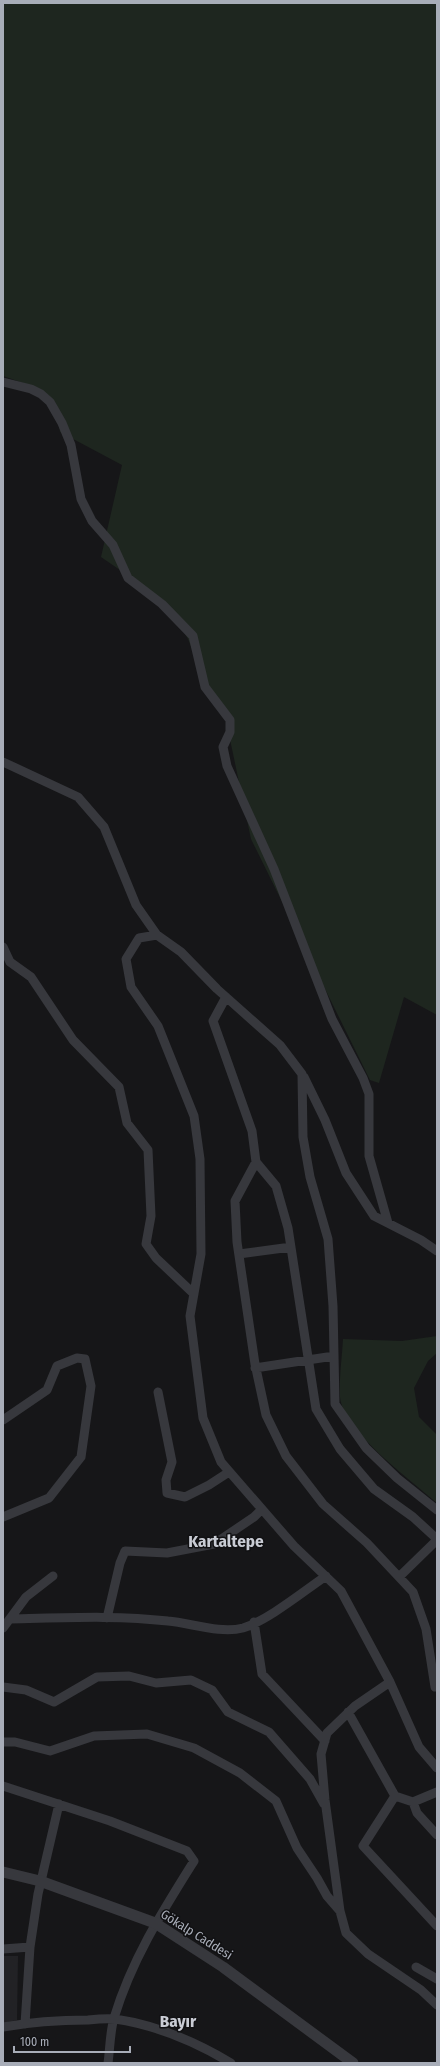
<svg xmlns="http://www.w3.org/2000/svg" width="440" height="2066" font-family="'Fira Sans Condensed',sans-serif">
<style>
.built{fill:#222225}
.green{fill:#1e261f}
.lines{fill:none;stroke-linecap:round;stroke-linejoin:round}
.minor{stroke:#37383d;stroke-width:9}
.tertiary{stroke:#37383d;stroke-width:11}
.labels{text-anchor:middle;stroke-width:3;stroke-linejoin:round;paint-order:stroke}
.street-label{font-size:13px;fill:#a8adb8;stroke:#111113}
.district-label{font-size:17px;font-weight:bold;fill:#c9ccd4;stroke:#111113}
</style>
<rect width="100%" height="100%" fill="#161618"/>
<!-- built -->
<path class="built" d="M3,1956h15l-1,64 -14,3z"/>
<!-- green -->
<path class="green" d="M3,3h434v1012l-33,-18 -25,86 -9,-3 -119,-241 -27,-128 -21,-35 -15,-37 -23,-38 -64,-44 21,-92 -62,-33 -5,-30 -26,-17 -26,-9z
M437,1336v17l-9,8 -14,27 5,29 18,18v68c-26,-23 -94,-72 -97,-106 -1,-19 2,-40 3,-58l59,2z"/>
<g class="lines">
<!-- minor -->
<path class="minor" d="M3,382l28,7 10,5 9,8 12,21 9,22 10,54 11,22 21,24 15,33 34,26 31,32 12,51 25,33v12l-7,15 4,19 47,103 58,150 31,59 6,16v62l19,67
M3,762l75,35 26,30 32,78 21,30
M3,947l7,15 21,15 42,63 46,47 8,36 21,27 3,66 -5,28 10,14 38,36
M226,997l-13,24 39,110 4,31 20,24 12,42 28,181 24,40 34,40 39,28 24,22
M304,1077l21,43 21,53 28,43 47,24 16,11
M256,1162l-21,39 2,41 18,122 11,51 20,41 37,48 44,39 46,49 13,37 9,58
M239,1254l52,-7
M255,1368l79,-12
M158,1392l14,70 -6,18 1,13 18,4 24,-12 20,-13
M3,1420l44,-30 10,-24 20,-8 8,1 6,27 -10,71 -32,41 -46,19
M437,1510l-40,-32 -31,-30 -31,-44 -2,-98 -5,-67 -18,-62 -7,-40 -1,-63 -22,-29 -63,-56 -36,-37 -24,-17 -18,3 -13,21 5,28 27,39 36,90 6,43 1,95 -11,62 13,102 18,44 73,84 47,45 49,91 29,65 18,21
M399,1577l38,-37
M107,1618l13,-55 5,-12 42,2 47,-9 40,-27 8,-8
M10,1619c52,-1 106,-4 158,2 23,2 52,13 75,7 24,-7 61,-37 83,-52
M254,1622l8,52 63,67
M3,1628l23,-31 27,-21
M390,1682l-35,24 -28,27 -6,21 4,46 15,111 6,22 22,21 53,36 16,15
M3,1687l23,3 28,12 43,-25 32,-1 27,7 35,-3 21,10 16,22 41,20 41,47 14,25
M348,1712l47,84 18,6 24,-10
M3,1742h12l35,9 44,-15 53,-2 47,14 46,25 36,28 21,47 20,30 10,18 13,15
M3,1786l107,35 77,30 7,10c-32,51 -62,98 -80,157 -4,14 -4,30 -6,45
M395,1796l-32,50 74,80
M413,1802l4,11 20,22
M3,1949l27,-2
M416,1967l21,12
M25,2024l5,-77 8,-53 21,-90
M3,2027c28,-5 57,-7 85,-7 9,-1 18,-2 27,-1 41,6 81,23 116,44"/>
<!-- tertiary -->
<path class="tertiary" d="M3,1872l37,9 115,42 68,44 130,96"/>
</g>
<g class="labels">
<!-- street labels -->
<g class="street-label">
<text transform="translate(197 1934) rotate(32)" y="5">Gökalp Caddesi</text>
</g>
<!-- district labels -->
<g class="district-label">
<text x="226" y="1547">Kartaltepe</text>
<text x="178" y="2027">Bayır</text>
</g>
</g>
<!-- border -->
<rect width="440" height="2066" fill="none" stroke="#a8adb8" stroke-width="8"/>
<!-- scale -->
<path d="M14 2046v6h116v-6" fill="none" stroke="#a8adb8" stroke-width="2"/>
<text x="20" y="2046" font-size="12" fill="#a8adb8" stroke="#111113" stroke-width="3" paint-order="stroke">100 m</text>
</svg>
